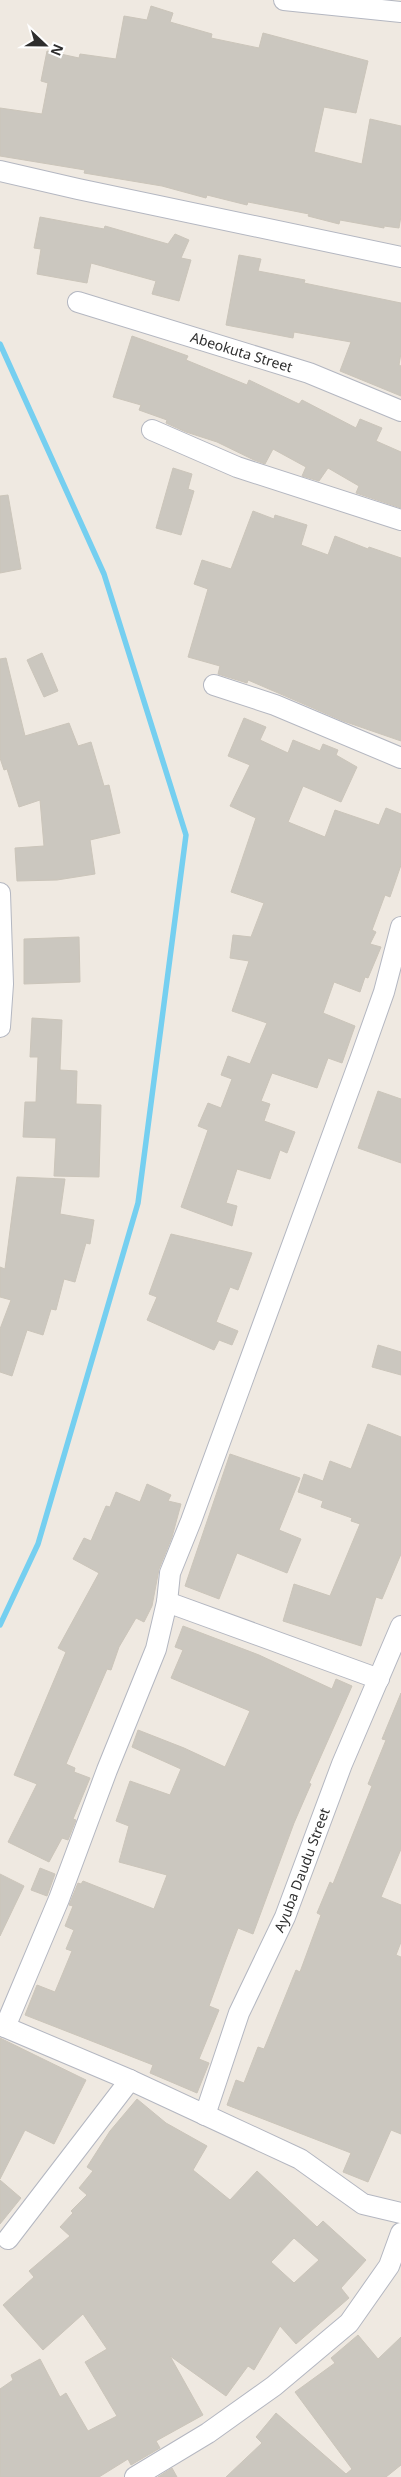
<svg xmlns="http://www.w3.org/2000/svg" width="401" height="2477" font-family="'Noto Sans',sans-serif">
<style>
.lines{fill:none;stroke-linecap:round;stroke-linejoin:round}
.stream{stroke:#75cff0;stroke-width:5.5}
.building{fill:#cbc7bf;stroke:#cbc5ba;fill-rule:evenodd}
.minor-casing{stroke:#b4b7c1;stroke-width:22}
.minor{stroke:#fff;stroke-width:20}
.labels{text-anchor:middle;stroke-width:5;stroke-linejoin:round;paint-order:stroke}
.street-label{font-size:14px;fill:#2e2e2e;stroke:#fff}
</style>
<rect width="100%" height="100%" fill="#efe9e1"/>
<g class="lines">
<!-- stream -->
<path class="stream" d="M0,344l104,230 82,261 -48,368 -100,341 -38,81"/>
</g>
<!-- building -->
<path class="building" d="M151,6l22,7 -3,9 42,12 -1,4 48,10 4,-15 105,28 -12,52 -32,-6 -10,45 48,12 8,-45 31,7v90l-2,12 -15,-2v2l-44,-8 -1,4 -31,-8 1,-2 -61,-12 -1,3 -40,-10 -1,3 -44,-12 -78,-13 1,-3 -85,-14v-48l42,6 6,-31 -7,-2 6,-30 32,7 1,-4 36,5 8,-43 23,4z
M40,217l64,12 1,-3 63,18 7,-10 14,6 -8,18 10,2 -12,41 -27,-7 4,-13 -65,-18 -4,20 -50,-9 4,-25 -7,-1z
M239,255l22,4 -3,12 47,9 -1,3 97,20v50l-2,12 2,1v30l-61,-25 11,-29 -57,-10 -1,6 -67,-13z
M132,336l56,20 -2,4 61,25 2,-5 50,24 3,-4 54,28 4,-9 22,9 -6,13 25,11v56l-45,-15 3,-7 -31,-18 -9,13 -17,-5 4,-9 -33,-18 -8,15 -11,-4 -37,-18 -31,-10 -20,-9 1,-3 -28,-10 2,-5 -28,-8z
M173,468l19,6 -4,15 6,2 -13,44 -25,-7z
M8,495l13,74 -21,4v-77z
M253,511l21,8 1,-4 32,10 -6,20 27,10 7,-19 33,13 1,-2 32,11v183l-58,-20 -95,-41 -1,3 -29,-9 2,-8 -32,-9 20,-68 -14,-5 8,-24 29,9z
M42,653l16,38 -14,6 -17,-37z
M6,658l19,78 44,-13 9,23 13,-4 13,44 5,-1 11,48 -30,7 5,34 -38,6 -40,1 -2,-33 29,-2 -4,-46 -21,7 -12,-38 -3,1 -4,-12v-99z
M244,718l22,9 -6,13 28,13 5,-13 27,11 3,-7 15,6 -2,5 21,12 -16,35 -38,-16 -15,36 37,15 10,-27 44,15 7,-17 15,6v51l-11,32 -5,-2 -13,35 4,2 -6,12 11,3 -13,31 -3,-1 -5,15 -26,-10 -11,31 32,13 -13,37 -14,-5 -11,30 -45,-15 -11,28 9,3 -6,17 31,11 -8,21 -7,-3 -10,29 -33,-10 -11,34 11,3 -5,20 -51,-19 27,-77 -10,-4 10,-23 13,5 11,-29 -11,-4 7,-19 22,8 17,-41 -35,-12 17,-50 -19,-3 3,-23 18,2 13,-34 -33,-11 25,-74 -26,-12 20,-41 -22,-9z
M79,937l1,45 -56,2v-45z
M32,1018l30,2 -2,50 17,1 -1,33 25,1 -2,72 -45,-1 2,-38 -33,-1 2,-35h11l2,-45h-8z
M378,1091l23,8v64l-43,-15z
M17,1177l48,2 -5,35 34,6 -4,24 -4,-1 -11,39 -11,-3 -8,31 -5,-1 -8,26 -16,-5 -15,46 -12,-4v-43l11,-29 -11,-3v-30l5,2z
M171,1234l81,19 -14,37 -8,-3 -14,35 22,9 -6,14 -13,-5 -5,10 -67,-30 10,-23 -8,-3z
M378,1345l23,7v23l-29,-8z
M368,1424l33,13v117l-19,45 -6,-2 -15,49 -78,-25 11,-37 36,12 30,-72 -9,-3 1,-3 -31,-11 2,-6 -25,-9 6,-18 19,7 7,-20 21,8z
M230,1454l70,24 -21,52 22,9 -14,34 -50,-20 -18,46 -34,-13z
M147,1484l24,11 -3,6 13,3 -9,33 -13,32 -7,37 -8,16 -8,-4 -17,29 -8,23 -4,-1 -41,95 9,4 -1,4 16,6 -17,41 3,1 -8,20 -6,-2 -13,24 -41,-20 29,-58 -23,-9 52,-123 -8,-4 41,-75 -26,-14 11,-21 7,3 15,-35 4,1 6,-15 24,10z
M183,1626l76,29 73,34 4,-10 16,7 -43,97 2,1 -17,39 -41,111 -15,-6 -13,34 -16,44 10,4 -20,49 10,4 -12,30 -47,-20 3,-8 -128,-50 12,-30 18,7 17,-41 -6,-2 8,-19 -9,-4 8,-20 -4,-1 9,-22 3,1 2,-3 71,28 13,-34 -48,-13 10,-36 -13,-5 14,-40 40,14 11,-26 -49,-22 6,-17 46,18 41,19 25,-56 -79,-33 12,-28 -8,-3z
M401,1693v156l-20,48 20,8v37l-5,13 5,2v177l-10,-4 -23,52 -25,-10 8,-19 -124,-48 9,-25 8,3 14,-36 6,2 32,-79 4,2 21,-57 -4,-2 13,-31 3,2 39,-98 -4,-2 18,-44 -4,-1z
M40,1868l15,6 -8,22 -16,-6z
M0,1874l24,12 -24,50z
M0,2038l86,42 -32,64 -29,-14 -25,49z
M137,2099l29,24 41,23 -14,24 37,30 27,-29 60,56 6,-6 43,39 -25,28 8,10 -53,46 -16,-18 -26,44 -6,-4 -22,30 -56,-40 33,59 -47,26 4,7 -29,17 -3,-6 -29,18h-99v-88l13,-9 -2,-5 29,-16 20,38 6,-4 22,38 29,-15 -32,-54 22,-13 -24,-35 -40,36 -40,-45 31,-28 -5,-6 41,-35 -10,-9 13,-14 -2,-2 16,-16 -8,-7 14,-17 -6,-4 23,-36zM294,2238l25,22 -25,23 -23,-21z
M0,2180l21,18 -21,26z
M358,2335l20,24 23,-22v128l-15,12h-160l36,-34 -6,-6 20,-24 70,61 6,-5 -57,-77 40,-29 -4,-5z
M172,2468l5,9h-19z"/>
<g class="lines">
<defs>
<g id="minor">
<path d="M284,0l117,12"/>
<path d="M0,171l78,18 323,68"/>
<path id="s1" d="M78,302l231,71 92,38"/>
<path d="M152,430l85,37 164,53"/>
<path d="M214,685l61,20 126,53"/>
<path d="M0,893l3,91 -3,43"/>
<path d="M167,1602l212,77"/>
<path d="M0,2025l130,55 170,79 63,45 38,9"/>
<path d="M5,2027l54,-128 48,-129 49,-121 11,-47 3,-29 21,-52 170,-464 23,-65 17,-65"/>
<path id="s2" d="M205,2115l34,-102 46,-96 57,-153 59,-138"/>
<path d="M8,2239l122,-159"/>
<path d="M135,2477l73,-44 66,-47 75,-63 40,-57 12,-33"/>
</g>
</defs>
<!-- minor casing -->
<use href="#minor" class="minor-casing"/>
<!-- minor -->
<use href="#minor" class="minor"/>
</g>
<g class="labels">
<!-- street labels -->
<g class="street-label">
<text dy="5" stroke="none"><textPath href="#s1" startOffset="171">Abeokuta Street</textPath></text>
<text dy="5" stroke="none"><textPath href="#s2" startOffset="264">Ayuba Daudu Street</textPath></text>
</g>
</g>
<!-- north arrow -->
<g transform="translate(45 45) rotate(112)" stroke="#ffffff" stroke-width="4" paint-order="stroke">
<path d="M0-4L9 19L0 12L-9 19Z" fill="#2e2e2e"/>
<text y="-8" font-size="14" font-weight="bold" text-anchor="middle" fill="#2e2e2e">N</text>
</g>
</svg>
